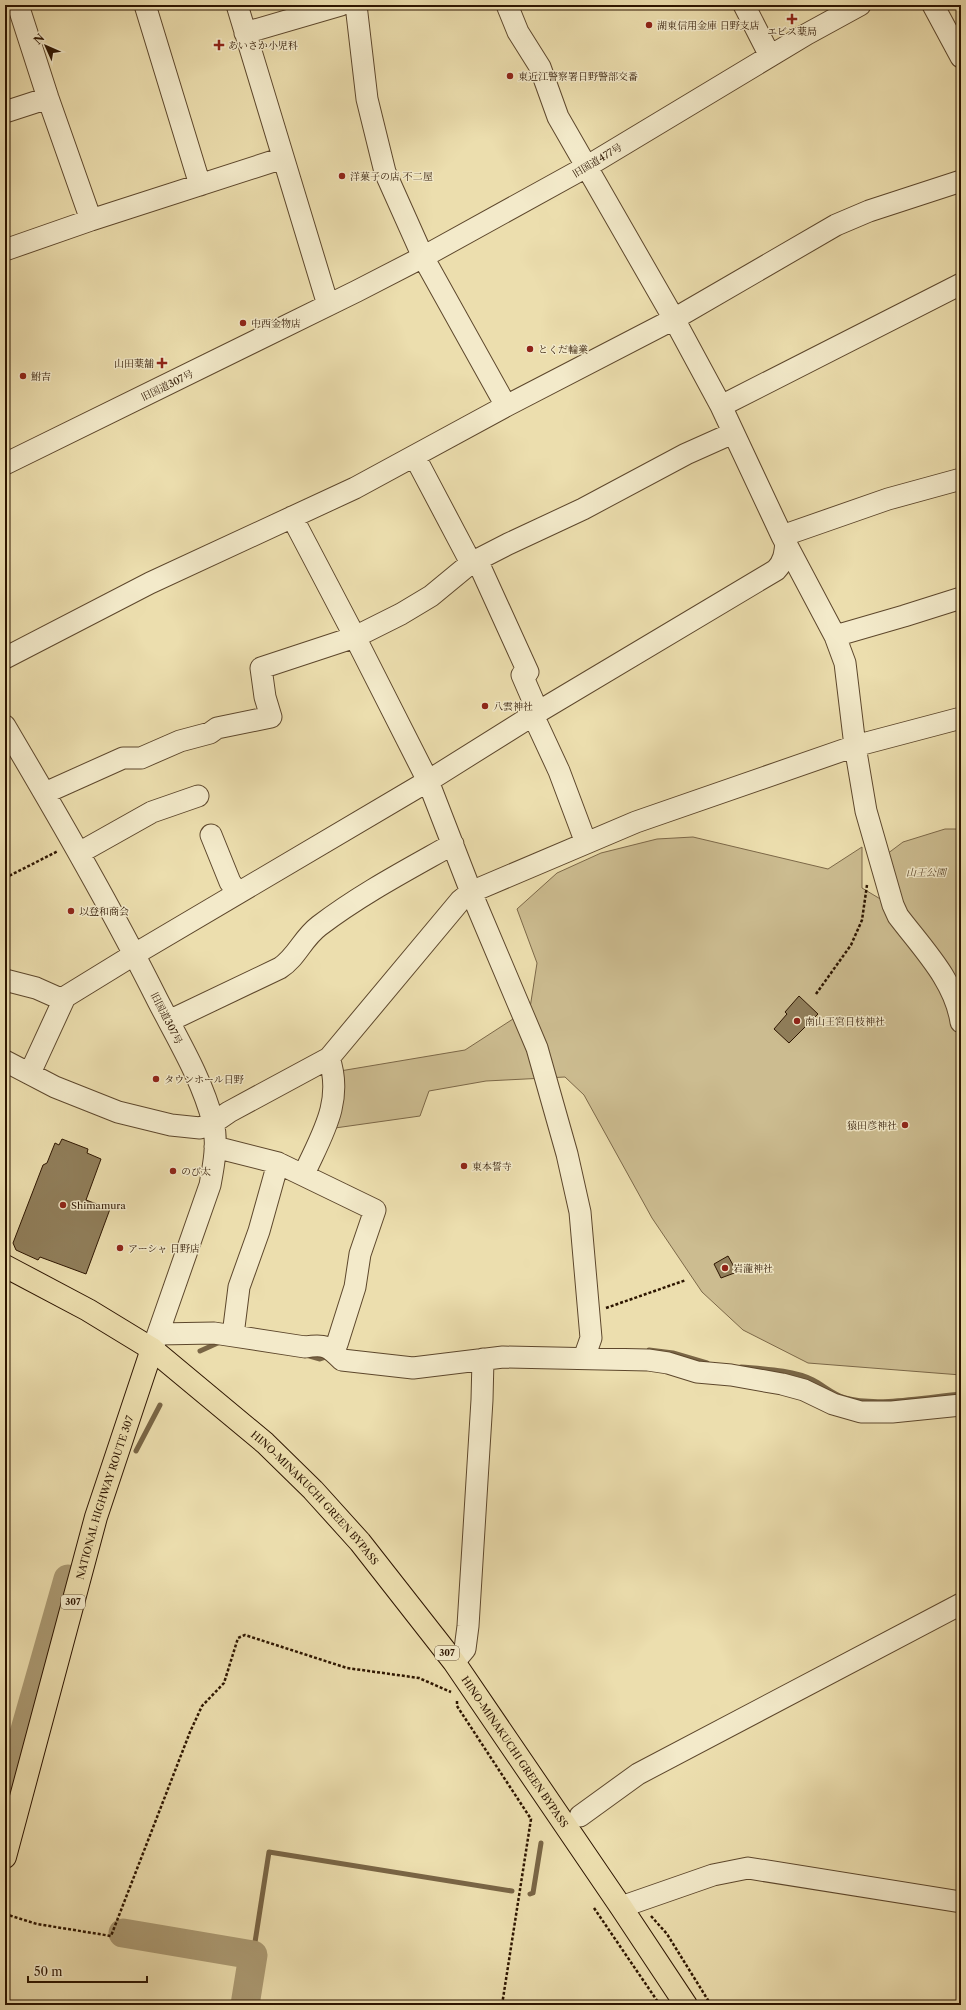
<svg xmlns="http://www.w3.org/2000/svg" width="966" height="2010" font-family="'Libre Caslon Text','Noto Serif JP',serif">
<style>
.green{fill:#ccbc90;stroke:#7c6848}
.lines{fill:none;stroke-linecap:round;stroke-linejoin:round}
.stream{stroke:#796545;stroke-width:5}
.river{stroke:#ab9a73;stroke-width:29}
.building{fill:#907e5a;stroke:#2d1500}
.minor-casing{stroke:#5d472c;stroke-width:23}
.highway-casing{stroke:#2d1500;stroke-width:24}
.path{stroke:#2d1500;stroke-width:2.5;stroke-dasharray:3 2;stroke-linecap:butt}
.minor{stroke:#f3eaca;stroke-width:21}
.highway{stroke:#ecdeae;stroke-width:22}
.poi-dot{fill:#8f2418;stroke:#f3eaca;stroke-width:1.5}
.labels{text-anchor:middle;stroke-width:3;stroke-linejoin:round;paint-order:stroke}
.shield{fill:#f3eaca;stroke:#68553d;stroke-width:1}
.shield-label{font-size:9px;font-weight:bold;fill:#2d1500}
.poi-label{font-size:10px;fill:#2d1500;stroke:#f3eaca;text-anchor:start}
.street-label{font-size:10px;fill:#2d1500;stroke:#f3eaca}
.park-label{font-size:10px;font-style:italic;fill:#5d472b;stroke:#f3eaca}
</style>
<rect width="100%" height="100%" fill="#ecdeae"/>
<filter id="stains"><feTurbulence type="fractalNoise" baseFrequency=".005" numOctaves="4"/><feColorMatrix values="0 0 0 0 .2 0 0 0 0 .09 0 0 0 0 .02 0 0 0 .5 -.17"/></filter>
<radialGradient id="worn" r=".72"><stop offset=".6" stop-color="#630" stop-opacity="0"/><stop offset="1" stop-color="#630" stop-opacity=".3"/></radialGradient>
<!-- green -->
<path class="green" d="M945,829h16v163l-63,-90 -11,-48 16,-12z
M693,837l135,32 34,-22v41l25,15 69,115 5,76v281l-153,-12 -65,-33 -41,-38 -50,-74 -68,-123 -19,-18 -79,4 -57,10 -9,25 -85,12 5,-57 125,-21 65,-42 7,-45 -20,-54 40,-36 44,-20 56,-14z"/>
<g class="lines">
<!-- stream -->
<path class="stream" d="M649,1350l24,3 34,10
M200,1351l20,-9
M306,1355l14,4 9,-3
M741,1367c22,2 52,3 72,13 10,5 21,15 32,18 32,9 83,-1 116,-4
M136,1451l24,-46
M530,1894l3,-1 8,-50
M253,1955l16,-103 243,39"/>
<!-- river -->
<path class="river" d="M5,1800l63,-221
M123,1933l130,22 -8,50"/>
</g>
<!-- building -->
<path class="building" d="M799,996l19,18 -29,29 -15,-14 13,-15 -2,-2z
M62,1139l26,10 -1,4 14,6 -15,41 24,9 -24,65 -46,-17 -2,3 -22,-10 -3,-7 30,-78 4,-2 8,-20 4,2z
M728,1256l9,16 -16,6 -7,-14z"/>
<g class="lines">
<defs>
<path id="minor" d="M18,5l30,93 43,122
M145,5l55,180
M237,5l91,300
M356,5l11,94 18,73 38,85 83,149
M507,5l11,27 22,35 18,50 116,202 47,87 61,130 53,100 10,27 10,83 11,65 27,94 5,11c25,33 57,65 63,106
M744,5l26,51
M933,5l28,52
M245,33l96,-28
M5,112l43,-14
M5,250l86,-30 192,-62
M721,406l240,-122
M415,457l56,106
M5,464l352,-173 66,-34 163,-90 221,-133 53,-29
M292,517l63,120 73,144 43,111 66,156 30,106 13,58 11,126 -7,20
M782,536l106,-37 73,-20
M477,560l51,112 -6,3 16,37
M835,636l69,-20 57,-18
M5,658l145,-75 205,-95 151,-82 168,-87 162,-94 33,-14 92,-30
M533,715l26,56 27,72
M5,726c53,90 106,181 153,275 20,39 44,78 55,121 5,20 1,42 -3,63l-56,160
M45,793l78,-35h18l39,-17 30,-8 7,-5 54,-11 -6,-20 -4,-29 94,-31 46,-23 30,-18 40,-33 37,-19 75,-35 103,-55 47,-21
M211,835l19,47 8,11
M79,853l73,-41 46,-16
M5,980l31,8 27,12
M169,1021l111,-53c17,-11 22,-29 39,-42 42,-32 88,-56 134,-82
M5,1061l50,26 63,25 53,13 29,3 13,-5 16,-11 100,-54 131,-157 11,-9 165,-70 219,-76 106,-28
M30,1073l35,-76 70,-43 293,-173 110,-69 238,-142c8,-8 9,-17 10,-28
M215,1147l63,16 97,47 -15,44 -5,33 -18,57 -6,5
M304,1174c17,-38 40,-72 25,-116
M158,1334l56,-1 91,14c20,-3 23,-1 37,13l71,8 90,-11 145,3 20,3 29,9 34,3 51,9 22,6 29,14 28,8h31l69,-7
M233,1335l6,-48 20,-56 19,-68
M454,1662l11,-13 3,-23 14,-226 1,-41
M580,1816l58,-42 323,-170
M621,1907l92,-32 35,-7 213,34"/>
<g id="highway">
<path id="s1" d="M5,1266l83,44 64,39 113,94 48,47 47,52 94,120 167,245 65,98"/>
<path id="s2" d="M5,1857l91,-340 56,-168"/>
</g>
</defs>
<!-- minor casing -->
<use href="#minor" class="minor-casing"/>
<!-- highway casing -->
<use href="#highway" class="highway-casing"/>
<!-- path -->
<path class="path" d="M5,878l53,-27
M816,994l35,-49 11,-25 5,-35
M606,1308l80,-28
M457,1701v5l74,113 -29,186
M594,1908l66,97
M5,1914l32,10 74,12 79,-204 12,-26 22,-23 14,-45 7,-3 102,33 72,10 32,14
M651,1916l16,18 44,71"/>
<!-- minor -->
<use href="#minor" class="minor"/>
<!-- highway -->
<use href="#highway" class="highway"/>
</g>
<!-- markers -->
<g class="poi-dot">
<path d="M790 13h4v4h4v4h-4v4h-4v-4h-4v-4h4z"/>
<circle cx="649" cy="25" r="4"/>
<path d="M217 39h4v4h4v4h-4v4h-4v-4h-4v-4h4z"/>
<circle cx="510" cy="76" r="4"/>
<circle cx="342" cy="176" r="4"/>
<circle cx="243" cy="323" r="4"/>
<circle cx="530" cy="349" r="4"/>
<path d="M160 357h4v4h4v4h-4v4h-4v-4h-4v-4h4z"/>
<circle cx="23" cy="376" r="4"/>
<circle cx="485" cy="706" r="4"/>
<circle cx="71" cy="911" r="4"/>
<circle cx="797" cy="1021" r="4"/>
<circle cx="156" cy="1079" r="4"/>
<circle cx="905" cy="1125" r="4"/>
<circle cx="464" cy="1166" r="4"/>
<circle cx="173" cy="1171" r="4"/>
<circle cx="63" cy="1205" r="4"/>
<circle cx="120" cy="1248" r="4"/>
<circle cx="725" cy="1268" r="4"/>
</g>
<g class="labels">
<!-- shield labels -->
<g class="shield">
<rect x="61" y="1595" width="24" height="14" rx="3"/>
<rect x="435" y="1646" width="24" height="14" rx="3"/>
</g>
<g class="shield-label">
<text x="73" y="1605">307</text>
<text x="447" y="1656">307</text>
</g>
<!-- poi labels -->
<g class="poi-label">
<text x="657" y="29">湖東信用金庫 日野支店</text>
<text x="792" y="35" text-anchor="middle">エビス薬局</text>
<text x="228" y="49">あいさか小児科</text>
<text x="518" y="80">東近江警察署日野警部交番</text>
<text x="350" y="180">洋菓子の店 不二屋</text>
<text x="251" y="327">中西金物店</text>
<text x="538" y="353">とくだ輪業</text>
<text x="154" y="367" text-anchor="end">山田薬舗</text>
<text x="31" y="380">鮒吉</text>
<text x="493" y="710">八雲神社</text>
<text x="79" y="915">以登和商会</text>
<text x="805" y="1025">南山王宮日枝神社</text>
<text x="164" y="1083">タウンホール日野</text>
<text x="897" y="1129" text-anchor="end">猿田彦神社</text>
<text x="472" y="1170">東本誓寺</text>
<text x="181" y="1175">のび太</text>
<text x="71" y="1209">Shimamura</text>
<text x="128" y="1252">アーシャ 日野店</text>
<text x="733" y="1272">岩瀧神社</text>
</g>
<!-- street labels -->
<g class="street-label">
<text transform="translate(597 160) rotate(-31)" y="4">旧国道477号</text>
<text transform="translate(167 385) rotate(-26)" y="4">旧国道307号</text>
<text transform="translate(167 1018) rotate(63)" y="4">旧国道307号</text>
<text dy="4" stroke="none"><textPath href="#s2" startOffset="373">NATIONAL HIGHWAY ROUTE 307</textPath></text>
<text dy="4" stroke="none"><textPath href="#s1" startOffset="390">HINO-MINAKUCHI GREEN BYPASS</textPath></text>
<text dy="4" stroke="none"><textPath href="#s1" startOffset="714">HINO-MINAKUCHI GREEN BYPASS</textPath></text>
</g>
<!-- park labels -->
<g class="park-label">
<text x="926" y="876">山王公園</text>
</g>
</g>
<!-- margin -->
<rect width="966" height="2010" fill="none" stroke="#ecdeae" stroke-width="20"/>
<rect x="6" y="6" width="954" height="1998" fill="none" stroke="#2d1500" stroke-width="2"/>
<rect x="10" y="10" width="946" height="1990" fill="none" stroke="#2d1500"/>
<!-- north arrow -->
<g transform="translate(46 46) rotate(315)" stroke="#f3eaca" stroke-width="3" paint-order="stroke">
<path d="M0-3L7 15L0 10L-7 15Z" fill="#2d1500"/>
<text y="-6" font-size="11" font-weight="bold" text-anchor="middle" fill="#2d1500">N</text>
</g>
<!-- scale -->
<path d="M28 1976v6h119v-6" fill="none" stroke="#2d1500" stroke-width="2"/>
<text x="34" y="1976" font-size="12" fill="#2d1500" stroke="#f3eaca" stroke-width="3" paint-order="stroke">50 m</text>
<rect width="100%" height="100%" filter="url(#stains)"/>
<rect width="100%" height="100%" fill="url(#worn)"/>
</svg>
